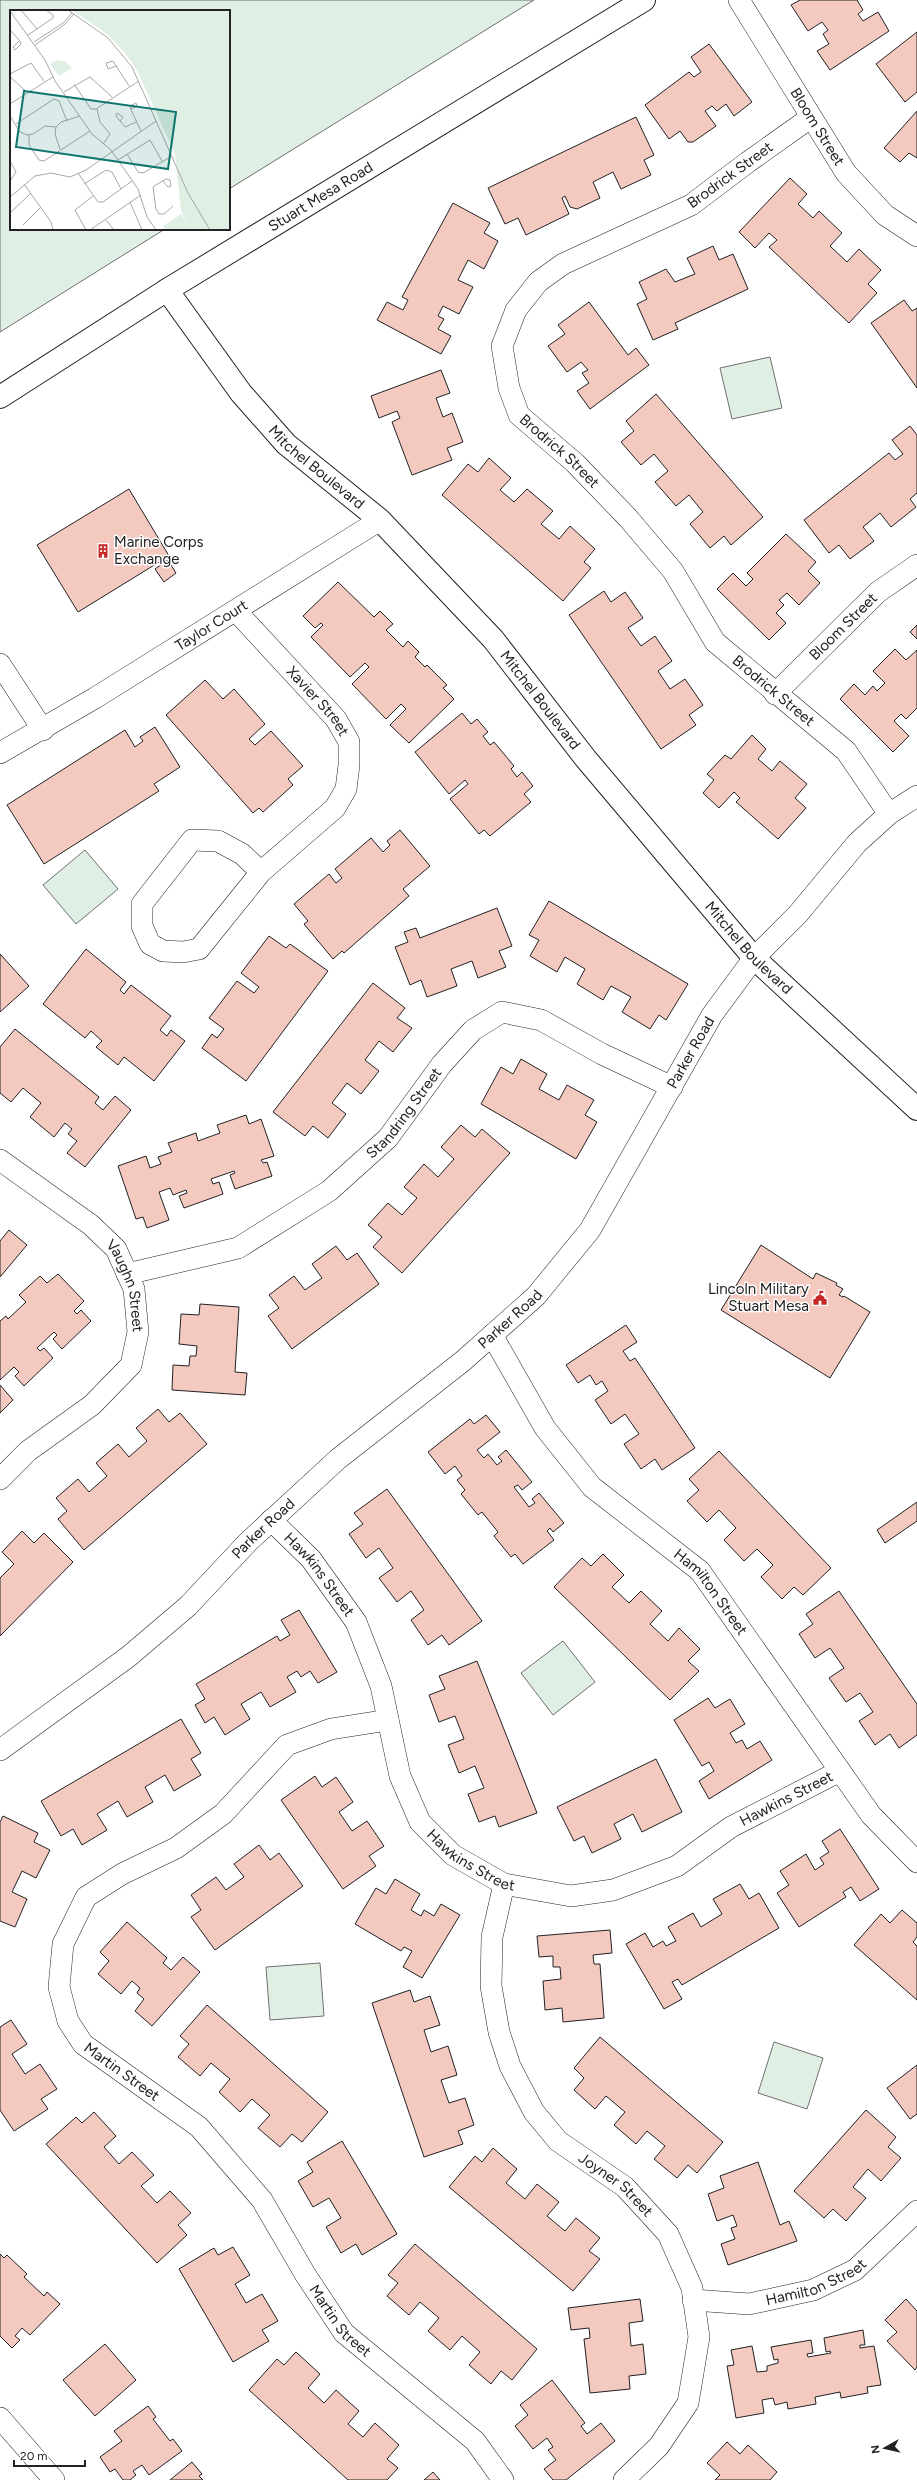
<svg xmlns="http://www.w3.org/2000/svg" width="917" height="2480" font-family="Figtree,sans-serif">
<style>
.green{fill:#e0efe3;stroke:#6f6f6f}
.building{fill:#f3c9c0;stroke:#222}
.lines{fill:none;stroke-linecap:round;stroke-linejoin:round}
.minor-casing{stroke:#222;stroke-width:22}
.tertiary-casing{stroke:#222;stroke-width:24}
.secondary-casing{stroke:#222;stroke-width:24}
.minor{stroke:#fff;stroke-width:21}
.tertiary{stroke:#fff;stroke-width:22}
.secondary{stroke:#fff;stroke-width:22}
.labels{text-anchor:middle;stroke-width:3;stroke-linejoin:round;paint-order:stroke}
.street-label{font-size:15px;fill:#222;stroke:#fff}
.poi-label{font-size:15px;fill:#222;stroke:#fff;text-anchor:start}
.inset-road{fill:none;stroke:#a7a7a7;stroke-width:1}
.view{fill:#0f766e;fill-opacity:0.15;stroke:#0f766e;stroke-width:2}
.inset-edge{fill:none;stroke:#222;stroke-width:2}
</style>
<rect width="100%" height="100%" fill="#fff"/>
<!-- green -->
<path class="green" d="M0,0h534l-305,189v-178h-218v218h154l-165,103z
M770,357l12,51 -50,11 -12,-51z
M85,850l33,39 -42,35 -33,-39z
M563,1641l32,41 -42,33 -32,-42z
M320,1963l4,53 -54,4 -4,-53z
M774,2042l49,16 -16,51 -49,-16z"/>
<!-- building -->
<path class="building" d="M800,0h57l6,10 -5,4 5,7 15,-9 11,19 -59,39 -13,-19 12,-7 -6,-10 5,-4 -6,-8 -14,9 -17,-26z
M917,32v60l-12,10 -29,-38z
M709,44l43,58 -18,14 -8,-12 -9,7 -5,-5 -7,5 11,15 -23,16h-5l-8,-11 -11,8 -24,-34 44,-33 5,5 7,-5 -10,-15z
M917,111v47l-8,-5 -9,9 -16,-14z
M636,117l18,38 -10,5 7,15 -30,14 -8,-17 -20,10 7,16 -23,11 -7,-2 -5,-11 -3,2 7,16 -43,21 -8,-17 -13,6 -17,-36z
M790,178l17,16 -9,10 15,14 6,-7 23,22 -12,13 17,16 12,-13 22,21 -13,14 9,9 -28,30 -80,-76 8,-7 -8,-7 -14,15 -16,-16z
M453,203l37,20 -6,10 14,8 -14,28 -16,-9 -10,20 15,7 -14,27 -16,-8 -5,10 6,3 -6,10 13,7 -10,18 -64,-34 10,-18 16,8 5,-10 -6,-3z
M713,246l6,14 14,-6 15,35 -73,34 3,6 -25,11 -16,-36 10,-5 -8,-17 27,-13 9,13 20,-8 -8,-16z
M904,300l8,11 5,-3v80l-46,-65z
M589,302l39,53 8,-7 13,17 -59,44 -13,-18 12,-8 -7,-10 6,-3 -7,-8 -14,10 -19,-26 17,-12 -7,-9z
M441,370l9,23 -14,5 7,19 9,-4 11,29 -16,6 5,12 -40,15 -20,-53 8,-4 -3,-7 -18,7 -8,-22z
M656,394l107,123 -32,28 -7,-9 -14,12 -20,-24 13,-12 -14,-17 -13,11 -21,-24 13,-11 -14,-17 -13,11 -20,-23 13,-11 -8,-10z
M910,426l7,9v58l-7,6 6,8 -25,20 -11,-14 -17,14 11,14 -24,18 -11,-14 -10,8 -25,-33 85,-67 6,7 8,-6 -11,-14z
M489,458l22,20 -11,12 14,12 13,-13 26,22 -12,13 18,15 11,-13 25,23 -11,13 7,6 -28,33 -121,-106 26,-31 10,8z
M129,489l40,67 -91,56 -41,-67z
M786,534l30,28 -8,9 12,12 -21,22 -12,-12 -8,7 5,5 -8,8 10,10 -17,17 -52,-51 16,-16 13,13 7,-7 -6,-6z
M168,560l8,13 -12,9 -9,-13z
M338,582l36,35 6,-6 13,13 -7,6 17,17 5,-6 11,11 -4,5 10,10 2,-2 20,20 -4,3 11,11 -45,44 -19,-18 16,-16 -5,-5 -15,15 -34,-35 17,-17 -4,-4 -15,14 -39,-40 12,-12 -2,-2 -6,5 -12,-12z
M604,591l7,11 14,-10 18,26 -15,10 13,18 14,-10 17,25 -14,10 12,18 15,-10 18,26 -14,10 7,10 -35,24 -92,-134z
M917,625v14l-7,-7z
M895,649l11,11 11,-10v58l-11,11 -5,-5 -7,7 15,15 -16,16 -53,-53 14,-15 11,11 8,-9 4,5 8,-8 -12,-12z
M205,680l18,19 11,-10 31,35 -16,15 6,6 16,-14 32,35 -15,13 5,6 -30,27 -4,-4 -6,5 -87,-98z
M462,713l9,11 6,-5 11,13 -5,4 7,9 4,-3 20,24 -3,3 6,8 5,-5 11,14 -9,8 7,8 -41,34 -6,-6 -5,4 -29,-35 18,-15 -3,-4 -16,14 -34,-42z
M155,727l25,40 -26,17 5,7 -115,73 -37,-59 118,-75 10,17 8,-6 -3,-4z
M752,735l14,14 -8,10 14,12 8,-10 27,23 -12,14 11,10 -28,31 -42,-37 4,-4 -6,-6 -15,16 -16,-15 11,-13 -7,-6 18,-19 6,4z
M400,830l30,36 -27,23 6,7 -65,57 -2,-2 -9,8 -29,-35 4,-3 -14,-17 35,-30 7,9 6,-5 -7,-9 36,-31 12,14 7,-7 -3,-4z
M549,901l139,83 -22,36 -7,-5 -9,14 -28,-17 9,-15 -20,-11 -8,14 -26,-16 8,-15 -20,-12 -8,15 -27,-16 9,-16 -10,-5z
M497,908l15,38 -13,5 7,16 -28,11 -6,-17 -21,8 6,17 -30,11 -6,-17 -11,5 -15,-38 13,-5 -4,-10 12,-4 4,10z
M269,936l17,12 4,-4 38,27 -82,110 -44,-33 10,-14 5,4 7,-9 -15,-11 28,-37 17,12 5,-6 -18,-14z
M86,949l40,33 -6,8 4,4 7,-9 40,31 -11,14 7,6 4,-6 14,11 -31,40 -30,-24 -6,8 -22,-18 6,-6 -11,-10 -6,7 -42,-34z
M0,954l29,32 -29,26z
M373,983l32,25 -8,10 15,10 -19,24 -14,-11 -14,19 14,11 -18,23 -14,-11 -15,20 14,11 -18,24 -15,-12 -8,10 -32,-24z
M15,1029l84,68 -4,6 8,7 12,-14 16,14 -46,57 -18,-14 10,-12 -9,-7 4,-5 -7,-6 -11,14 -24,-20 11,-14 -18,-15 -12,14 -11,-9v-46z
M521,1059l26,15 -8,15 20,11 8,-15 27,15 -9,15 12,7 -21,37 -95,-55 20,-37 12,7z
M246,1115l3,9 12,-5 13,37 -13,4 2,3 4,-1 5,14 -37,13 -5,-14 5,-2 -1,-2 -23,8 2,5 6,-2 4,12 -39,14 -5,-12 8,-3 -1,-3 -13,5 -3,-7 -11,4 10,28 -22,8 -4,-11 -7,2 -18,-53 28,-10 4,12 11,-4 -3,-7 14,-5 -4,-9 28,-10 2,8 22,-8 -3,-8z
M461,1125l14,12 7,-8 28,24 -108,120 -29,-26 9,-10 -14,-12 20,-22 14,12 15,-17 -13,-11 20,-23 14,13 16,-18 -13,-12z
M9,1230l18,15 -27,32v-36z
M761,1245l52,34 3,-6 21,10 -1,2 7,4 -4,6 4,2 1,-1 26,16 -40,66 -109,-68z
M336,1246l11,14 10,-7 22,31 -87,65 -24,-33 11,-8 -10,-13 25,-19 11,14 17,-12 -10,-14z
M58,1274l26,27 -10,10 3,3 4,-4 10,11 -29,28 -9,-10 4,-4 -3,-3 -17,16 3,3 4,-3 9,10 -29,28 -9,-10 4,-4 -5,-5 -14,13v-59l6,-5 2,3 18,-17 -7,-7 21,-19 7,7z
M200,1304l39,3 -4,65 12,1 -2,22 -73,-5 1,-25 16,1 1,-10h6l1,-10 -18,-2 2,-30 18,1z
M626,1325l11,17 -14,9 7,10 5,-3 60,90 -33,22 -7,-11 -14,10 -17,-25 15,-10 -14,-20 -14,10 -16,-24 13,-9 -6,-10 -6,4 -6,-10 -12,8 -12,-18z
M0,1385l13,15 -13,13z
M158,1409l11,13 11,-9 27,31 -123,106 -26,-31 9,-8 -11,-13 22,-19 11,13 18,-16 -11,-13 22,-19 11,13 18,-16 -11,-13z
M486,1415l14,17 -23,18 7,8 4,-4 9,11 5,-4 -4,-4 8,-7 26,32 -10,8 -4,-5 -4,2 15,20 6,-4 -3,-4 7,-6 25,30 -11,9 -3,-4 -3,3 7,9 -31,24 -8,-10 -4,3 -17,-21 4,-4 -16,-20 -4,3 -17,-21 4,-4 -8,-10 5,-4 -7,-10 -10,8 -17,-22 42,-33 4,5z
M719,1451l112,117 -28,27 -9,-8 -12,12 -21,-22 12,-12 -16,-16 -13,12 -20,-21 12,-12 -17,-18 -12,12 -20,-21 12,-11 -10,-11z
M387,1489l95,132 -33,24 -7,-10 -14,10 -17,-25 13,-10 -13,-19 -14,11 -18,-24 14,-10 -14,-20 -13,10 -17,-24 14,-10 -9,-11z
M917,1502v19l-32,22 -8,-13z
M22,1531l12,12 10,-10 29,29 -73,74v-58l14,-14 -12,-12z
M603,1554l21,21 -12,12 17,16 12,-12 21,20 -12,13 18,17 11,-13 21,21 -12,12 11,10 -29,29 -116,-113 28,-29 9,8z
M839,1591l78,113v31l-18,13 -9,-14 -15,11 -16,-24 14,-9 -13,-19 -14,9 -17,-24 15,-10 -14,-20 -15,10 -16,-24 14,-10 -7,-10z
M299,1610l38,62 -19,11 -8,-12 -9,6 -4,-6 -10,6 9,15 -26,15 -9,-15 -20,12 9,15 -25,16 -11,-18 -9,6 -10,-18 10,-6 -9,-15 81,-48 3,5 10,-6 -9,-15z
M477,1661l60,152 -38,14 -4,-11 -16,6 -11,-28 16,-6 -9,-22 -16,7 -11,-28 16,-6 -9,-23 -16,6 -10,-27 16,-6 -6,-13z
M708,1698l7,10 15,-9 15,25 -15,9 6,10 6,-3 5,9 13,-8 12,19 -63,39 -10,-18 15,-10 -5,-9 -7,4 -28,-46z
M181,1719l20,34 -10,6 10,16 -27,16 -9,-16 -20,12 8,15 -26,15 -9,-16 -21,13 10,16 -25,15 -9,-16 -12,7 -20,-35z
M656,1759l26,53 -40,20 -9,-18 -19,10 7,15 -29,14 -8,-17 -10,5 -17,-34z
M315,1776l7,11 14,-10 17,25 -14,10 13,19 15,-10 17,25 -15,10 7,10 -33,23 -62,-89z
M3,1816l35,17 -4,9 16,8 -14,28 -14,-7 -10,21 15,7 -12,28 -15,-6v-99z
M840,1829l39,60 -19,12 -9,-14 -8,5 3,5 -47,30 -22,-34 12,-8 -9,-14 26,-17 9,16 9,-6 -4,-6 9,-6 -7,-11z
M259,1845l11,15 9,-7 24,33 -88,64 -24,-33 10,-7 -10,-15 25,-18 10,13 18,-13 -10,-13z
M395,1879l25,15 -9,16 10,6 3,-6 10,6 7,-12 19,11 -38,63 -19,-11 9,-16 -8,-4 -3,4 -46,-27 21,-36 10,6z
M740,1884l9,15 10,-6 20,35 -97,57 -4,-6 -6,3 10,17 -18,10 -38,-65 19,-11 8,14 10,-6 3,5 10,-5 -8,-14 25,-14 8,14 21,-13 -9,-15z
M902,1910l15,13v14l-4,5 4,4v54l-63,-55 27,-31 9,9z
M127,1922l40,36 -4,5 8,7 12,-13 17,15 -48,54 -17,-15 9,-12 -7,-6 3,-5 -8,-7 -11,13 -23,-20 11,-13 -9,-9z
M610,1930l2,23 -19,2 1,9h6l4,54 -41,4 -1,-14 -17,2 -2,-29 18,-2 -1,-12h-7v-11l-14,1 -2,-21z
M410,1990l4,12 16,-6 10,29 -16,5 7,22 17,-6 9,29 -16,5 8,23 16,-5 9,27 -16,6 5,13 -39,13 -52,-154z
M207,2005l121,107 -26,30 -10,-8 -12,13 -22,-19 12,-13 -18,-16 -12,13 -21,-20 11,-13 -19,-16 -11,13 -22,-19 11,-13 -9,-8z
M11,2020l16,24 -15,10 13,20 15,-10 17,25 -16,10 7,10 -34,22 -14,-21v-83z
M600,2037l123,105 -26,31 -9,-8 -11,13 -23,-19 11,-13 -18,-15 -11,13 -22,-19 11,-13 -19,-16 -11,13 -21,-19 10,-12 -10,-10z
M917,2065v49l-7,5 -23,-31z
M866,2110l30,27 -8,10 13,11 -20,23 -13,-12 -15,18 13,11 -20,23 -13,-12 -9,9 -30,-27z
M94,2112l22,24 -12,11 15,17 13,-12 22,23 -13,11 16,17 13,-12 21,22 -13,12 9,10 -30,28 -111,-119 30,-27 6,6z
M342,2141l55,93 -35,21 -6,-11 -15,9 -15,-26 15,-9 -12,-20 -16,9 -15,-26 15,-9 -6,-10z
M493,2148l24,21 -11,14 19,16 12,-15 22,18 -12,14 18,15 11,-13 24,20 -11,13 11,8 -27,32 -124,-104 26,-31 7,6z
M758,2162l22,63 9,-4 8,20 -69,24 -7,-21 14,-5 -4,-11 6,-2 -4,-11 -16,6 -9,-27 16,-6 -4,-12z
M415,2244l122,105 -25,31 -11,-9 -10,13 -22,-19 11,-13 -18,-16 -12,14 -22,-19 11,-13 -19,-16 -11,13 -22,-19 11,-13 -10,-8z
M233,2247l17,28 -15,9 11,19 16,-9 16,27 -16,9 7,11 -36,21 -54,-93 35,-21 4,7z
M0,2254l4,4 3,-3 20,19 -3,3 20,19 3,-4 13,12 -30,31 -8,-7 -7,8 5,4 -8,8 -12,-12z
M640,2299l3,22 -14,2 2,23 12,-2 3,30 -17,2 1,13 -40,4 -6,-54 6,-1 -1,-10 -18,2 -3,-22z
M906,2299l11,12v56l-2,3 -28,-29 10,-9 -12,-12z
M863,2330l2,15h-5v3l14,-2 7,39 -14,2 1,6 -27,5 -1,-6 -25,5 1,7 -28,5 -1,-7 -12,3 -2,-7 -11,2 2,13 -28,5 -9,-52 7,-1 -3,-15 21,-4 5,26 10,-1v-5l11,-3v-4l-4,1 -3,-13 40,-7 2,13 -6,1 1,3 23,-4 -1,-2 -4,1 -2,-14z
M105,2344l31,36 -41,36 -32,-36z
M296,2352l24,22 -12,14 16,15 12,-13 23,21 -11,13 15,13 12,-14 24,22 -12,14 11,9 -11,12h-39l-99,-90 28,-31 7,6z
M552,2380l33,43 -4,3 6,8 14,-11 14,18 -49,39h-13l-9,-11 12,-9 -8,-10 5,-3 -6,-9 -14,11 -18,-23 13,-11 -8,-10z
M148,2406l8,11 -3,2 17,22 3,-2 9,12 -33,24 -7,-10 -9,6 3,4 -6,5h-7l-8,-11 -5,3 -10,-15 22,-16 -8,-10z
M727,2442l13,12 8,-9 29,27 -7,8h-55l5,-5 -13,-12z
M192,2462l10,12 -3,2 4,4h-33z
M433,2472l7,8h-16z"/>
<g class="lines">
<defs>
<g id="minor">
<path id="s1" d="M739,0l107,173 39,42 32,21"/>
<path id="s2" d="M810,118l-62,44 -57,43 -128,59 -25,18 -22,28 -14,36 7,42 10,27 56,48 53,55 45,53 42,71 131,109 43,63"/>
<path id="s3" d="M236,611l100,108 13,23v23l-3,24 -11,19 -74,64 -62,77 -16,3 -20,-1 -13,-7 -8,-18v-22l50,-64 26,1 24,13 19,18"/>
<path d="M0,664l43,66"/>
<path id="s4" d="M775,694l103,-102 39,-27"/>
<path id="s5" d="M0,753l95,-55 285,-178"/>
<path id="s6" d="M0,1160l91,65 25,24 18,40 4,43 -7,33 -39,40 -64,46 -28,28"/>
<path id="s7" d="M127,1274l111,-26 91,-57 59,-53 54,-74 31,-34 29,-18 39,8 61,34 70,33"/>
<path id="s8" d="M492,1335l53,93 47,59 108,84 171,244 46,47"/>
<path id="s9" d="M271,1520l40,39 45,63 25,64 19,90 20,46 33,33 51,29 67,12 42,-6 64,-24 54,-39 109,-56"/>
<path id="s10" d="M388,1720l-57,9 -44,16 -64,69 -47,34 -54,26 -36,23 -23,47 -4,43 9,34 15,23 116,83 63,73 43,74 39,59 131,108 28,39"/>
<path id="s11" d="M0,1750l128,-93 60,-51 60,-64 90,-83 125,-98 73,-65 54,-66 122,-215 42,-57 44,-44 59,-71 32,-29 28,-18"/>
<path id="s12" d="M504,1884l-12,53 -1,49 8,46 11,34 24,46 24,29 67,46 43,47 24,54 7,49 -11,66 -29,43 -35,34"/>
<path id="s13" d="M693,2300l56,4 64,-14 42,-20 62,-59"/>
<path d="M0,2418l54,62"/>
</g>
<g id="tertiary">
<path id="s14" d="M167,290l74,103 45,51 94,76 113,119 93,120 168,199 163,151"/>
</g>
<g id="secondary">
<path id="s15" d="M0,397l167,-107 477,-290"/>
</g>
</defs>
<!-- minor casing -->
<use href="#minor" class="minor-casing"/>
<!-- tertiary casing -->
<use href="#tertiary" class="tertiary-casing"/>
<!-- secondary casing -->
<use href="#secondary" class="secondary-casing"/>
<!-- minor -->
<use href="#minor" class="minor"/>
<!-- tertiary -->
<use href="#tertiary" class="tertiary"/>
<!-- secondary -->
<use href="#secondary" class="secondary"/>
</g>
<!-- icons -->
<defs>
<symbol id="building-bare" viewBox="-9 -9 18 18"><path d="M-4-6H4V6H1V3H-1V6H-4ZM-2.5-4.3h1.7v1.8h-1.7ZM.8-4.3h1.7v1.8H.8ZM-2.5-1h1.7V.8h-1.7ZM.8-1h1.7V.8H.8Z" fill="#c62828" stroke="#fff" stroke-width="2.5" paint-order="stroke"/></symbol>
<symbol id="civic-bare" viewBox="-9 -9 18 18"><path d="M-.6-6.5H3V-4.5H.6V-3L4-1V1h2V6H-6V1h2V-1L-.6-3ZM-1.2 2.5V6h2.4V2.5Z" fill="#c62828" stroke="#fff" stroke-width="2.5" paint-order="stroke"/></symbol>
</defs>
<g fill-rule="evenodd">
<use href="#building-bare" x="93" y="541" width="20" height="20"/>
<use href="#civic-bare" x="810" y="1288" width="20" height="20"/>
</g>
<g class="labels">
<!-- street labels -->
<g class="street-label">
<text dy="5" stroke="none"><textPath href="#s1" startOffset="149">Bloom Street</textPath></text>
<text transform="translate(730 175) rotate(-36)" y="5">Brodrick Street</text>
<text dy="5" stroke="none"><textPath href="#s15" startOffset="378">Stuart Mesa Road</textPath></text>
<text dy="5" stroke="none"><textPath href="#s2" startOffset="519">Brodrick Street</textPath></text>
<text dy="5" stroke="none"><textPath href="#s14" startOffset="233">Mitchel Boulevard</textPath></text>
<text dy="5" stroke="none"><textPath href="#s5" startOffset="247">Taylor Court</textPath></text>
<text dy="5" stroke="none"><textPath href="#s4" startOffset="96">Bloom Street</textPath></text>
<text dy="5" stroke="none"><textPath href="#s2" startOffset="843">Brodrick Street</textPath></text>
<text dy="5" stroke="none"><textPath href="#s14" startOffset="557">Mitchel Boulevard</textPath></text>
<text dy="5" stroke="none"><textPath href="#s3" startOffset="122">Xavier Street</textPath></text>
<text dy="5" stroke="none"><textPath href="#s14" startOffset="881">Mitchel Boulevard</textPath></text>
<text dy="5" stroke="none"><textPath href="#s11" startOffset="993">Parker Road</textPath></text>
<text dy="5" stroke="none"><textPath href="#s7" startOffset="330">Standring Street</textPath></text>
<text dy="5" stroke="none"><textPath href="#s6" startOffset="185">Vaughn Street</textPath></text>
<text dy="5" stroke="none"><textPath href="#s11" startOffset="669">Parker Road</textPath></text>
<text dy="5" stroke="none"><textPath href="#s11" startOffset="345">Parker Road</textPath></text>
<text dy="5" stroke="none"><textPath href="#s9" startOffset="73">Hawkins Street</textPath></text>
<text dy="5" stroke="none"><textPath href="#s8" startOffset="342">Hamilton Street</textPath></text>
<text dy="5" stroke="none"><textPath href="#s9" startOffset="757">Hawkins Street</textPath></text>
<text dy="5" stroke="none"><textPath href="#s9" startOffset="409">Hawkins Street</textPath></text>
<text dy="5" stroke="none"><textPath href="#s10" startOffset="565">Martin Street</textPath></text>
<text dy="5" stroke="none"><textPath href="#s12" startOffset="348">Joyner Street</textPath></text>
<text dy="5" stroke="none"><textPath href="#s13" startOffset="127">Hamilton Street</textPath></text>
<text dy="5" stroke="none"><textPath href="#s10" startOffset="901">Martin Street</textPath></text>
</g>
<!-- poi labels -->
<g class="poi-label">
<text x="114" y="547">Marine Corps<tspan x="114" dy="17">Exchange</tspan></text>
<text x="809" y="1294" text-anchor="end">Lincoln Military<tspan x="809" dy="17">Stuart Mesa</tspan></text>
</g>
</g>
<!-- overview -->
<g transform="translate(10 10)">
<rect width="220" height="220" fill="#fff"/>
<path d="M62,0h158v220l-65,-1 -2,-3 18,-12 6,11 -6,-14 -6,-57 -38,-84 -12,-17 -18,-19zM47,50l9,2 6,6 -13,8 -9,-12z" fill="#e0efe3"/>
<path class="inset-road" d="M11,0l16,19M58,0l40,28 24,29 56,126 22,37M0,1l35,49 10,21 37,53 19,16 27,39 9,28 9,13M0,20l10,11 1,3 -6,6 -2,-3 6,-6M18,25l25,-17v-3l-7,-5M24,32l29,-19 9,-10M25,35l29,-20 10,-11M106,56l-8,3 -2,-6 7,-2 16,25M0,64l21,-11 13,18M0,67l17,15M64,74l17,25h5l43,-28M54,82l26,-15 22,20M0,94l43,-27M87,99l3,13 10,12 -7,10M121,99l6,-3 -1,-3 -6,3 2,6 9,19M0,106l10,16 7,3 6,-1 12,-8 11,1M110,111l3,-4 -6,-4 -1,3 9,11 11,-5M6,114l38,-25 5,2 8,20M19,125v10l10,15 5,1 46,-30M50,139l-5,-15 1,-7 5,-5 19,-6M117,144l11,18 5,1 29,-17M108,150l32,-20 12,21M0,151l6,11 -6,9M68,163l20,29h5l29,-21M153,171l5,6 3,-1 -1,-6 -4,-1 -10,6 -3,2 3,22 3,5h5l9,-8M14,174l27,38 2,8M74,174l22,-14 6,2 9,17M0,187l25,-21 16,-3 19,4 16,-7 70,-49M120,192l12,28M0,203l21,-20M96,210l8,10M13,215l18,-18M76,220l-11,-20 18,-14M80,220l51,-35"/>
<path class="view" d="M14,81l152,21 -8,57 -152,-22z"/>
<rect width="220" height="220" class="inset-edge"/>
</g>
<!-- north arrow -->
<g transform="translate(885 2448) rotate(262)" stroke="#ffffff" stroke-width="3" paint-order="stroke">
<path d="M0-3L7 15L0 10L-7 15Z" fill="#222222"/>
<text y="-6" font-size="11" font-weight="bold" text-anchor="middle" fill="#222222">N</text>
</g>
<!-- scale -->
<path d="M14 2460v6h71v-6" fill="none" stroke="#222222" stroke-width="2"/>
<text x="20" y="2460" font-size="12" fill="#222222" stroke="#ffffff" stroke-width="3" paint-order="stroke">20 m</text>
</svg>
